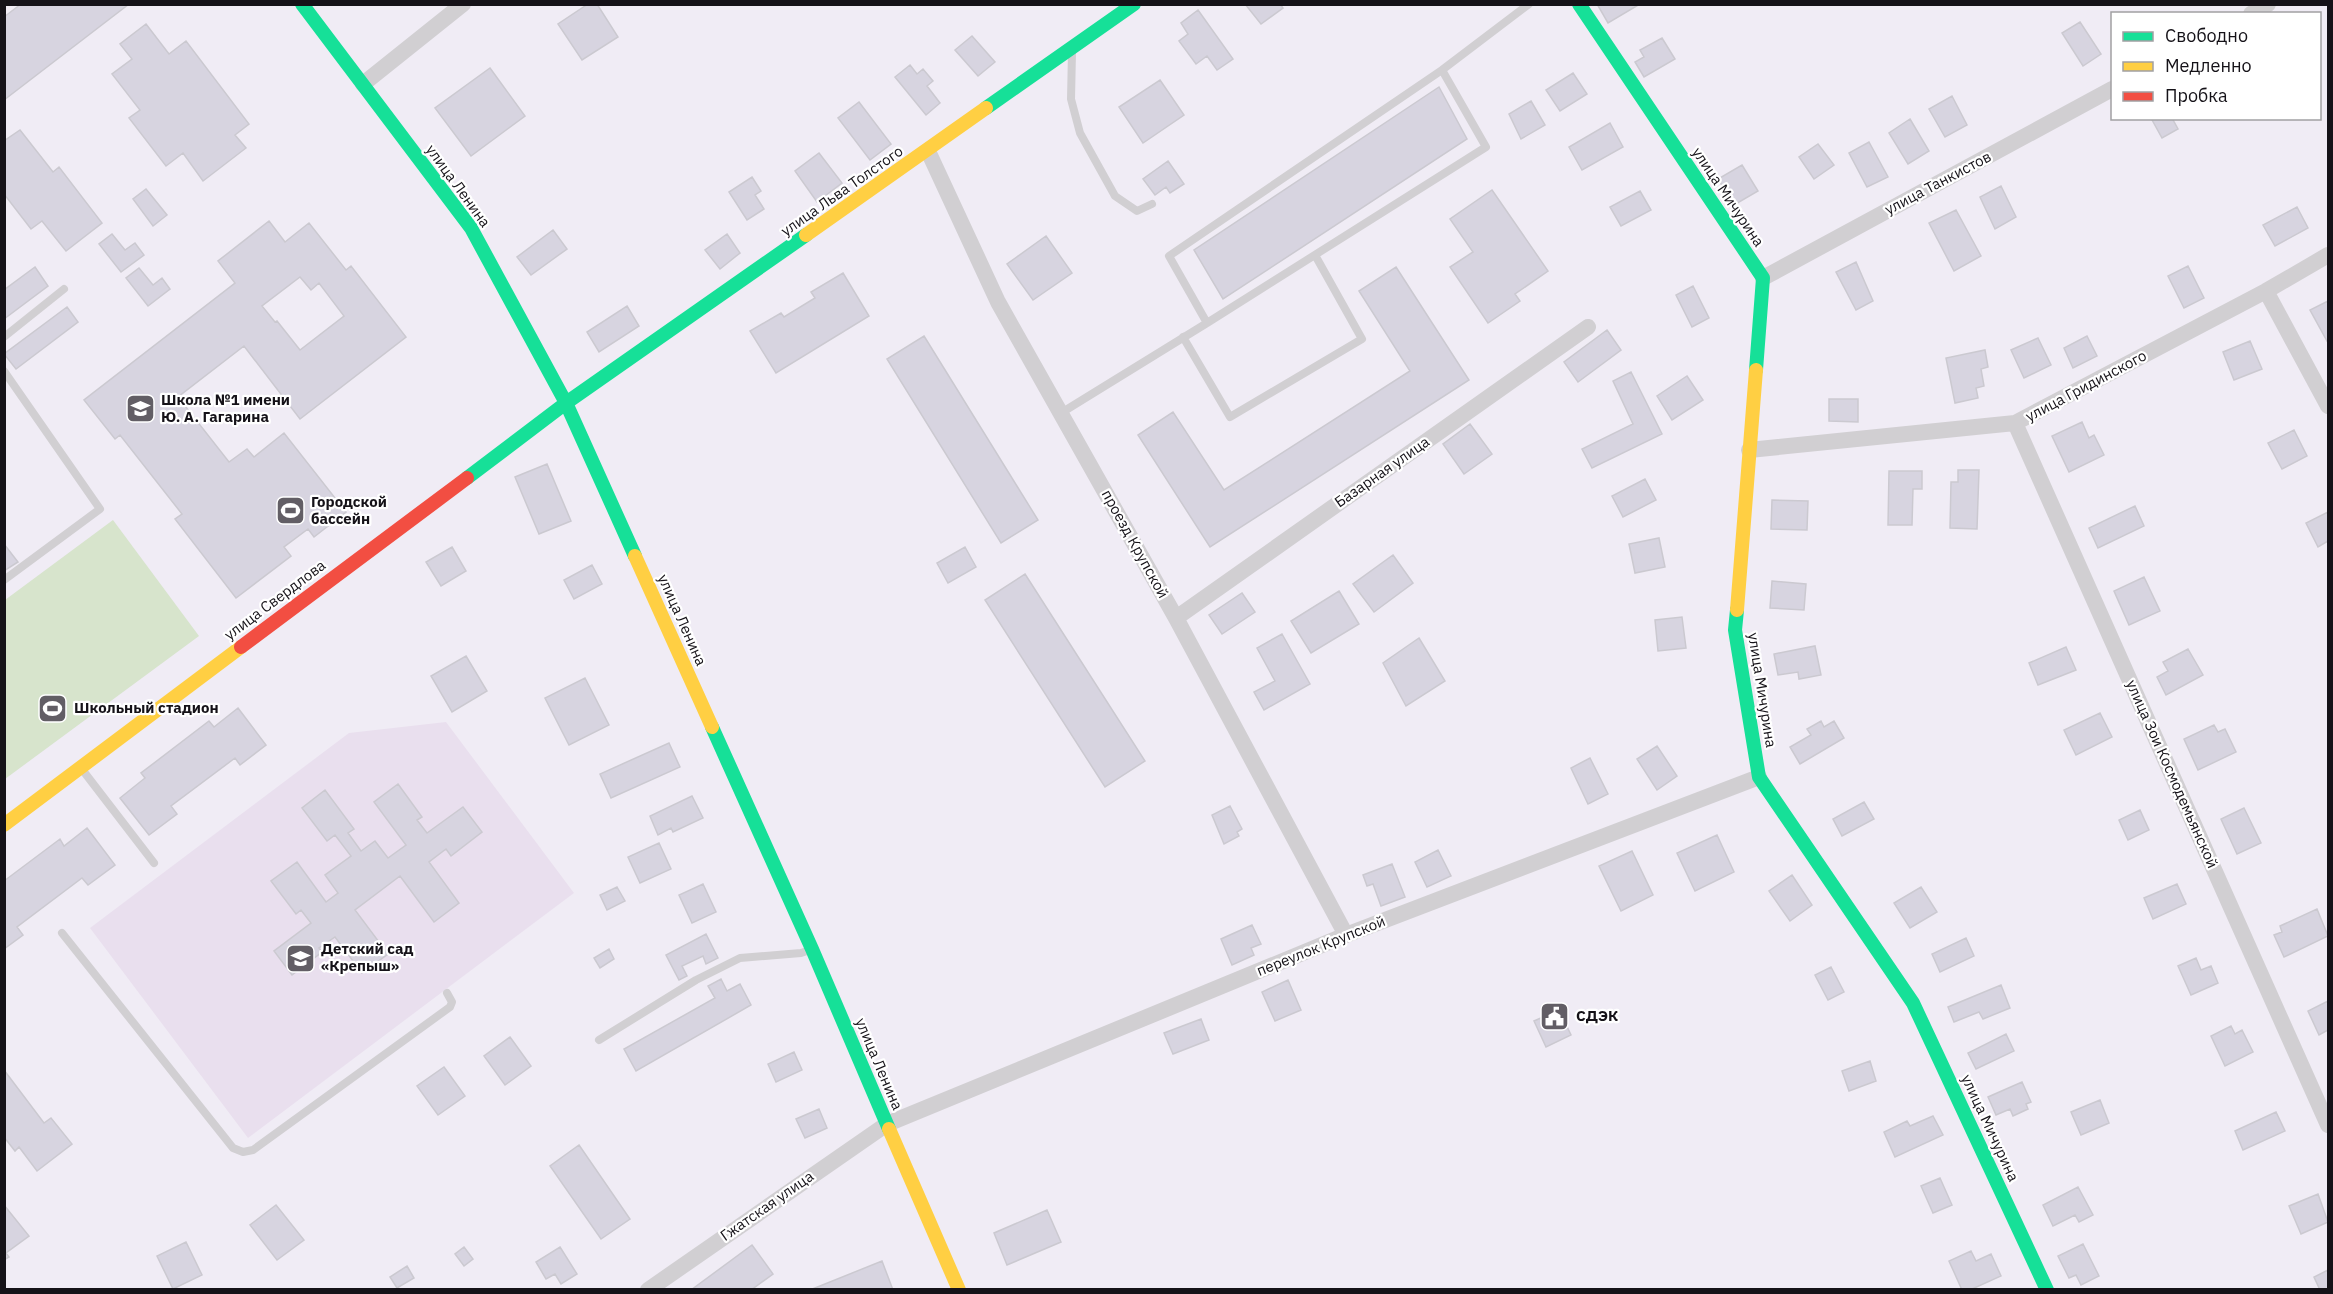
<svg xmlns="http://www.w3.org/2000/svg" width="2333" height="1294" font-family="'IBM Plex Sans',sans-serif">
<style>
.education{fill:#e9dfee}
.pitch{fill:#d7e4cc}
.building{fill:#d7d4e0;stroke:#cbc9d0;stroke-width:1.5;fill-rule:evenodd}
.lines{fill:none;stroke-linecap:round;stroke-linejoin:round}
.lane{stroke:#d1cfd2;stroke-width:8}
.street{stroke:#d1cfd2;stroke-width:16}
.fast{stroke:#16e098;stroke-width:14}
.slow{stroke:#ffcf43;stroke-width:14}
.jam{stroke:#f24e42;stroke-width:14}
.labels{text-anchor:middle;stroke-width:4.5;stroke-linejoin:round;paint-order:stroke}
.street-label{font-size:15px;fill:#151218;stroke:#fff}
.poi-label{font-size:15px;font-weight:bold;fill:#151218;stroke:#fff;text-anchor:start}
</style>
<rect width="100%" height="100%" fill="#f0ecf5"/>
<!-- education -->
<path class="education" d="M446,722l128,171 -326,245 -158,-210 259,-195z"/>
<!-- pitch -->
<path class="pitch" d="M113,520l86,116 -194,143v-179z"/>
<!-- building -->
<path class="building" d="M21,4h108l-125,96v-83z
M588,4h9l21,33 -36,23 -24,-36z
M1245,4h35l3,4 -22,16z
M1597,4h43l-32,19z
M1198,10l35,49 -16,11 -10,-14 -11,8 -17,-23 9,-7 -7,-11z
M2080,22l21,32 -18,12 -21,-33z
M146,24l23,30 17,-13 63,83 -14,11 11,13 -43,33 -20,-28 -17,13 -37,-48 11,-8 -28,-36 20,-15 -12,-15z
M972,36l23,26 -17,14 -23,-26z
M1662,38l13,21 -31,18 -9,-15 9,-5 -4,-7z
M910,65l7,9 6,-5 10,12 -6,5 13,17 -14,12 -31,-38z
M490,68l35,48 -54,40 -36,-48z
M1573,73l14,21 -27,17 -14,-21z
M1160,80l24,35 -41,28 -24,-36z
M1439,87l28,52 -244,160 -29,-49z
M1952,96l15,29 -22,12 -16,-28z
M1531,101l14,24 -24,14 -12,-25z
M859,102l32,42 -21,16 -32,-42z
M2151,118h21l6,11 -16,9z
M1910,119l19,32 -21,13 -19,-31z
M1610,123l13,24 -41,23 -13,-23z
M20,130l33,42 6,-5 43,56 -36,28 -24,-30 -11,8 -27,-35v-53z
M1869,142l19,35 -21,10 -18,-34z
M1818,144l16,21 -20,14 -15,-22z
M819,153l23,30 -25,19 -22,-31z
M1168,161l16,23 -14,9 -4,-6 -11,8 -12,-16z
M1742,165l16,26 -24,14 -16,-26z
M752,177l9,14 -6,4 9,14 -17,11 -18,-28z
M2001,186l15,31 -21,12 -15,-32z
M146,189l21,26 -14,11 -20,-27z
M1492,190l56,81 -33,23 5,7 -32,22 -38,-56 23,-15 -23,-33z
M1640,191l11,19 -30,16 -11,-19z
M2297,207l11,21 -33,18 -12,-21z
M1956,210l25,46 -27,15 -25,-48z
M269,221l16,21 24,-19 37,47 5,-4 55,71 -106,82 -56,-73 -66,51 51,65 18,-13 7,8 30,-24 62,79 -32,25 -6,-8 -24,18 7,9 -55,42 -61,-79 7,-5 -62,-79 -5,4 -31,-39 151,-117 -17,-22zM300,277l11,13 8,-7 25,33 -44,34 -23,-29 -2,1 -13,-16z
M553,230l14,19 -36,26 -14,-18z
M112,234l13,16 10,-7 9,12 -23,17 -22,-28z
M727,234l13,19 -20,16 -15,-19z
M1046,236l26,37 -39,27 -26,-36z
M1856,262l17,39 -17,9 -20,-38z
M2188,266l16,32 -20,10 -16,-32z
M35,267l13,19 -44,33v-29z
M1396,267l73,113 -259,167 -72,-112 35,-23 51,78 186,-119 -51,-80z
M139,268l14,17 9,-7 8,11 -22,17 -22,-28z
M843,273l26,43 -93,57 -26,-42 31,-18 3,4 31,-19 -4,-6z
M1693,286l16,32 -17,9 -16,-32z
M2328,301v39l-1,1 -17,-31z
M627,306l12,20 -40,26 -12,-20z
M67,307l11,15 -62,47 -12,-15z
M1607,330l14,20 -43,32 -14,-20z
M924,336l114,184 -37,23 -114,-184z
M2087,336l10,20 -24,12 -9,-20z
M2038,338l13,27 -27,13 -13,-28z
M2250,341l12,28 -28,11 -11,-28z
M1985,350l3,17 -7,2 3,17 -8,2 2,10 -23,5 -9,-45z
M1631,372l31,62 -70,34 -10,-19 51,-25 -20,-43z
M1687,376l16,24 -31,20 -15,-24z
M1829,399h29v23l-29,-1z
M2082,422l7,16 5,-3 10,20 -35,17 -17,-36z
M1470,424l22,30 -28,20 -21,-30z
M2294,430l13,26 -25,13 -14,-26z
M547,464l24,57 -32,13 -24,-57z
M1958,470h21l-2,59 -27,-1 1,-46h7z
M1889,471h33v18h-9l-1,36h-24z
M1645,479l11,21 -33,17 -11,-21z
M1772,500l36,1 -1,29 -36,-1z
M2135,506l9,20 -46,22 -9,-20z
M2328,512v29l-10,6 -12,-24z
M1659,538l6,29 -30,6 -6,-29z
M4,544l14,18 -14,9z
M452,547l14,24 -25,15 -15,-24z
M965,547l11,20 -28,16 -11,-20z
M1393,555l20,28 -39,29 -21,-28z
M592,565l10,19 -28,15 -10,-19z
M1025,574l120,187 -40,26 -120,-187z
M2144,577l16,34 -31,14 -15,-34z
M1772,581l34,3 -2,26 -34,-2z
M1339,591l20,33 -48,29 -20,-32z
M1242,593l13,19 -33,22 -13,-19z
M1682,617l4,31 -28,3 -3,-31z
M1282,634l28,50 -46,26 -10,-18 21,-11 -18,-33z
M1419,638l26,43 -39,25 -23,-43z
M1815,646l6,29 -22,4 -1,-7 -20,3 -4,-21z
M2066,647l10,23 -38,15 -9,-22z
M2188,649l15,26 -37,20 -9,-18 11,-6 -5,-9z
M466,656l21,35 -35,21 -21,-36z
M585,678l24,47 -40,20 -24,-47z
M238,708l28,37 -26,20 -5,-7 -64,48 6,8 -28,21 -29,-37 25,-20 -4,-5 68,-52 5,6z
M2100,713l12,24 -36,18 -12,-25z
M1821,721l3,6 10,-6 10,17 -44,26 -10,-17 21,-12 -4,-6z
M2214,725l4,7 7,-3 11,23 -38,18 -14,-31z
M669,743l11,24 -69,31 -11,-24z
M1657,746l20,30 -20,14 -20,-31z
M1590,758l18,36 -20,10 -17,-36z
M398,784l24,33 -5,3 10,13 36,-26 19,25 -31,24 -5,-7 -17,13 30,41 -25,19 -34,-46 -45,34 33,44 -26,19 -27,-36 -16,11 3,4 -30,23 -18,-24 37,-28 -10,-13 -5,4 -25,-33 26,-19 29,40 12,-9 -13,-18 26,-19 -16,-21 -8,6 -25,-33 23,-18 29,39 -6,4 13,18 14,-10 13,17 18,-13 -32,-43z
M692,796l11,22 -30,14 -2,-4 -13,7 -8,-19z
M1864,802l10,17 -32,17 -9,-17z
M1230,806l12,23 -5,3 2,4 -15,8 -12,-29z
M2244,808l17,35 -24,11 -16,-35z
M2140,810l9,20 -21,10 -9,-20z
M87,828l28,37 -27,20 -6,-7 -65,49 6,8 -19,14v-68l56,-42 4,7z
M1717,835l17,37 -39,19 -18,-38z
M659,843l12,26 -31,14 -12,-26z
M1438,850l13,26 -24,11 -12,-25z
M1632,851l21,44 -32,16 -22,-45z
M1392,864l13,33 -24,9 -8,-22 -6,2 -4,-11z
M1792,875l20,30 -22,16 -21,-30z
M703,884l13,28 -24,11 -13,-28z
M2177,884l9,20 -33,15 -9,-21z
M617,887l8,14 -18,9 -7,-15z
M1921,887l16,25 -27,16 -16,-25z
M2317,909l11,27 -44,21 -10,-22 8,-3 -2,-6z
M1252,925l9,19 -10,4 3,7 -22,10 -11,-26z
M706,934l12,24 -12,6 -3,-8 -21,10 5,10 -8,4 -13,-25z
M1966,938l8,18 -34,16 -8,-18z
M609,949l5,10 -14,9 -6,-10z
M2196,958l5,12 10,-4 7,17 -27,12 -13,-29z
M1831,967l13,25 -16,8 -13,-25z
M721,979l6,12 13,-7 11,21 -115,66 -12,-22 91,-51 -7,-12z
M1288,980l13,30 -26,11 -13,-29z
M2001,985l9,23 -27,11 -4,-7 -25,10 -6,-15z
M2328,1001v29l-9,5 -11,-24z
M1559,1010l12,25 -25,12 -12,-26z
M1201,1019l8,21 -36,14 -9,-21z
M2231,1026l4,8 7,-4 11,22 -28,14 -14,-30z
M2006,1034l8,17 -38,18 -8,-16z
M510,1037l21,29 -26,19 -21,-29z
M794,1052l8,18 -26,12 -8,-18z
M1870,1061l6,20 -27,10 -7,-20z
M444,1067l21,29 -27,19 -21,-29z
M4,1070l40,53 7,-5 21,26 -35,27 -18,-24 -4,4 -11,-14z
M2022,1082l9,20 -5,2 2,5 -15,7 -3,-7 -14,6 -8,-18z
M2100,1100l9,23 -28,12 -10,-23z
M819,1109l8,19 -22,10 -9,-19z
M2276,1112l9,19 -42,19 -8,-19z
M1933,1116l10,19 -48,22 -11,-25 23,-11 3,5z
M579,1145l51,74 -29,20 -51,-73z
M1940,1178l12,27 -19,8 -12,-27z
M2078,1187l15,28 -14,7 -4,-7 -22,11 -10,-21z
M2318,1194l10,28 -27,12 -12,-28z
M4,1205l25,31 -23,17 3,4 -5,3z
M276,1205l28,35 -27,20 -27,-35z
M1047,1210l14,32 -54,23 -13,-32z
M186,1242l16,33 -29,14 -16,-33z
M2083,1244l16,32 -18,9 -5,-10 -7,3 -11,-22z
M752,1245l21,29 -22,16h-60z
M464,1247l9,12 -9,7 -9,-12z
M560,1247l17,27 -16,10 -6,-10 -9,5 -10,-17z
M1971,1251l5,10 15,-7 10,22 -31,14h-8l-13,-29z
M882,1261l11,29h-83z
M407,1266l7,12 -17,10 -7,-11z
M2328,1270v20h-8l-6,-13z"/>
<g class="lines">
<!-- lane -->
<path class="lane" d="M1072,52l-1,47 9,34 35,63 22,15 15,-7
M1207,323l279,-176 -44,-77
M4,337l60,-48
M1183,337l47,80 132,-78 -47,-84
M4,371l96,138 -96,71
M1061,413l146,-90 -38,-67 273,-186 87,-66
M81,768l73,95
M62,933l171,215 10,4 10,-2 197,-143 2,-5 -5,-9
M599,1040l97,-60 44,-22 61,-5 9,-3"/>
<!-- street -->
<path class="street" d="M2251,14l17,-10
M363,84l100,-80
M928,151l70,151 178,316 170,317
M1763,278l349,-189
M2266,291l62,115
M2015,423l313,702
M1749,450l266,-27 251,-132 62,-36
M1176,618l412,-291
M648,1290l239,-166 459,-189 413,-158"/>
<!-- fast -->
<path class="fast" d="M302,4l169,224 95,175 69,153
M1579,4l184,274 -7,92
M986,108l148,-104
M467,478l99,-75 240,-168
M1737,610l-2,20 24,147 154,226 134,287
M712,727l100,222 77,180"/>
<!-- slow -->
<path class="slow" d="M806,235l180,-127
M635,556l77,171
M1737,610l19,-240
M4,825l237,-178
M889,1129l70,161"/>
<!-- jam -->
<path class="jam" d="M241,647l226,-169"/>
</g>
<!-- icons -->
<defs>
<symbol id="school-square" viewBox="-11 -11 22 22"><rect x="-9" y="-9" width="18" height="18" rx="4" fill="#625e65" stroke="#fff"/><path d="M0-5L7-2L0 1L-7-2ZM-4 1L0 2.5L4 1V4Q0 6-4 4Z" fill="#fff"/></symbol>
<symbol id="stadium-square" viewBox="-11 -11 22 22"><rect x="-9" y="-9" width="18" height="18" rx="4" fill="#625e65" stroke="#fff"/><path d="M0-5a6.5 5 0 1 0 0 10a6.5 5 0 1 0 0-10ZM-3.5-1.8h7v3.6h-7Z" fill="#fff"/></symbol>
<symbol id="civic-square" viewBox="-11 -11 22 22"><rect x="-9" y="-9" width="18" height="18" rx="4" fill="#625e65" stroke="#fff"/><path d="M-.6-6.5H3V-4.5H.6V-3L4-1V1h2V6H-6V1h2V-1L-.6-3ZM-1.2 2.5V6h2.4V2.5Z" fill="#fff"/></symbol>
</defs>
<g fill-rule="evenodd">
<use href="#school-square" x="124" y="392" width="33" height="33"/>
<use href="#stadium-square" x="274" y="494" width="33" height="33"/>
<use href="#stadium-square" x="36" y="692" width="33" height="33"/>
<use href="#school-square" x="284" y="942" width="33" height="33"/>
<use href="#civic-square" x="1538" y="1000" width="33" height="33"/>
</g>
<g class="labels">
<!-- street labels -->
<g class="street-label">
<text transform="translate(1938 183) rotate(-28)" y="5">улица Танкистов</text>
<text transform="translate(458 186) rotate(54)" y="5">улица Ленина</text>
<text transform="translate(842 191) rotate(-35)" y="5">улица Льва Толстого</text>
<text transform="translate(1728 197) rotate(56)" y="5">улица Мичурина</text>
<text transform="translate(2086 386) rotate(-28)" y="5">улица Гридинского</text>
<text transform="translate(1382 472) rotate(-35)" y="5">Базарная улица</text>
<text transform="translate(1135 544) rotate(61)" y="5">проезд Крупской</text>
<text transform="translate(275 600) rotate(-37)" y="5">улица Свердлова</text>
<text transform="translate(682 620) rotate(66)" y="5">улица Ленина</text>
<text transform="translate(1762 690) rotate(81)" y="5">улица Мичурина</text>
<text transform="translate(2172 774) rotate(66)" y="5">улица Зои Космодемьянской</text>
<text transform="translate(1321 946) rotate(-22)" y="5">переулок Крупской</text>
<text transform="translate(879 1064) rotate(67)" y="5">улица Ленина</text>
<text transform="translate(1990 1128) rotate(65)" y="5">улица Мичурина</text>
<text transform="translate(767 1206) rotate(-35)" y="5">Гжатская улица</text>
</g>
<!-- poi labels -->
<g class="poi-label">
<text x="161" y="405">Школа №1 имени<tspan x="161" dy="17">Ю. А. Гагарина</tspan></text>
<text x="311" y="507">Городской<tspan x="311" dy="17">бассейн</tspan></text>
<text x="74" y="713">Школьный стадион</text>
<text x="321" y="954">Детский сад<tspan x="321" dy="17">«Крепыш»</tspan></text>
<text x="1576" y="1021">СДЭК</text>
</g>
</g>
<!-- border -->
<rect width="2333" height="1294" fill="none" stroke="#151218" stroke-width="12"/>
<!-- legend -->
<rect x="2111" y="12" width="210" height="108" fill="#ffffff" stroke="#a1a0a3" stroke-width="1.5"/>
<rect x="2123" y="32" width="30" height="9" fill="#16e098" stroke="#a1a0a3" stroke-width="1.5"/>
<text x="2165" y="42" font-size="18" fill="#151218">Свободно</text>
<rect x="2123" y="62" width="30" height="9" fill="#ffcf43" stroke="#a1a0a3" stroke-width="1.5"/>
<text x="2165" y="72" font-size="18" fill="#151218">Медленно</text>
<rect x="2123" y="92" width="30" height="9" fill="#f24e42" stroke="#a1a0a3" stroke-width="1.5"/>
<text x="2165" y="102" font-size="18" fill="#151218">Пробка</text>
</svg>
